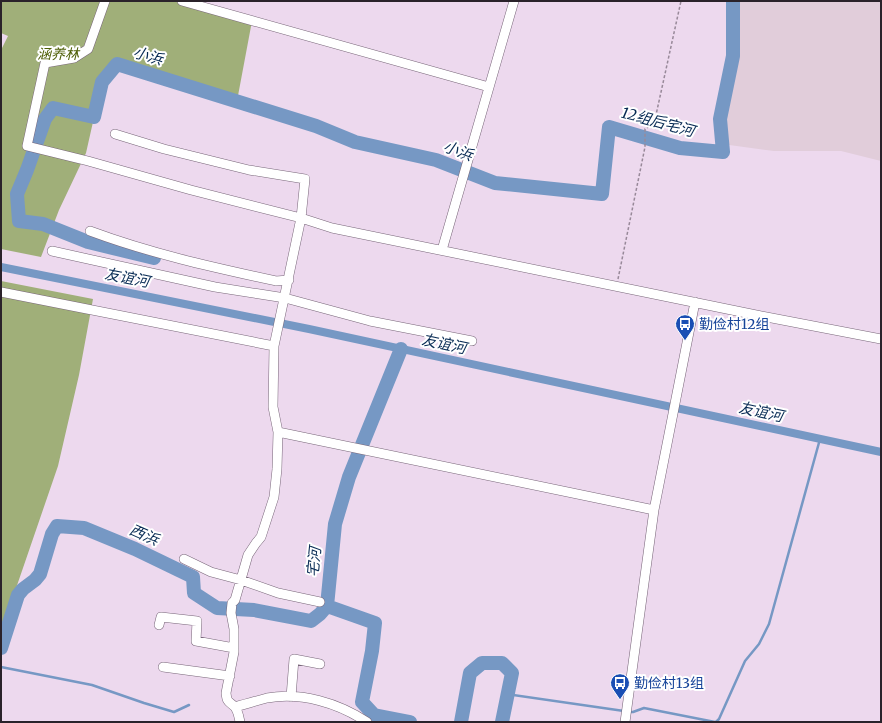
<svg xmlns="http://www.w3.org/2000/svg" width="882" height="723" font-family="Merriweather,'Noto Sans SC',serif">
<style>
.commercial{fill:#e1cdda}
.forest{fill:#a0af79}
.lines{fill:none;stroke-linecap:round;stroke-linejoin:round}
.stream{stroke:#7698c4;stroke-width:2.5}
.canal{stroke:#7698c4;stroke-width:8}
.river{stroke:#7698c4;stroke-width:14}
.minor-casing{stroke:#786679;stroke-width:10}
.path{stroke:#988999;stroke-width:1.5;stroke-dasharray:3 2;stroke-linecap:butt}
.minor{stroke:#fff;stroke-width:9}
.labels{text-anchor:middle;stroke-width:4;stroke-linejoin:round;paint-order:stroke}
.park-label{font-size:14px;font-style:italic;fill:#4c5d04;stroke:#fff}
.transit-label{font-size:14px;fill:#164399;stroke:#fff;text-anchor:start}
.water-label{font-size:15px;font-style:italic;fill:#082b54;stroke:#fff}
</style>
<rect width="100%" height="100%" fill="#edd9ee"/>
<!-- commercial -->
<path class="commercial" d="M735,1h146v160l-40,-10h-67l-52,-7z"/>
<!-- forest -->
<path class="forest" d="M1,1h181l70,20 -15,80 -120,-37 -15,18 -16,71 -27,57 -18,47 -40,-8v-199l7,-14 -7,-3z
M1,281l92,18 -14,76 -21,91 -57,166z"/>
<g class="lines">
<!-- stream -->
<path class="stream" d="M1,667l91,18 52,18 30,9 15,-7
M507,694l117,17
M628,712h5l11,-4 71,14
M716,722l3,-3 26,-58 14,-17 10,-20 51,-185"/>
<!-- canal -->
<path class="canal" d="M1,267l308,62 572,123"/>
<!-- river -->
<path class="river" d="M154,258l-66,-16 -45,-18 -24,-3 -2,-27 10,-24 18,-51 8,-11 41,9 8,-35 15,-18 199,62 39,16 81,18 59,23 107,11 7,-67 71,21 43,4 -3,-33 13,-63v-55
M401,349l-52,128 -14,47 -8,82 48,17 -3,28 -10,51 12,13 36,7
M1,648l17,-53 5,-6 12,-9 5,-6 12,-40 5,-8 27,2 51,21 58,28 1,16 23,15 37,2 57,11 9,-7 7,-8
M461,722l9,-49 12,-10h20l10,10 -10,49"/>
<defs>
<path id="minor" d="M105,1l-17,48 -14,9 -29,5 -18,83 61,15 103,29 110,28 31,10 429,88 120,23
M182,1l307,86
M115,134l49,15 85,21 56,9 -4,39 -27,128 -1,61 5,25 -1,37 -3,28 -13,40 -5,6 -8,12 -13,45 -3,3 -1,10 3,16v23l-8,41c1,9 2,8 8,13 4,4 5,11 6,16
M90,231c62,23 122,36 186,50l13,-1
M442,250l72,-249
M52,251l163,36 70,11 85,23 102,20
M1,292l273,54
M278,432l376,78
M184,559l27,13 30,8 37,13 42,9
M159,625l2,-8 36,4 -1,20 38,7
M163,667l67,9
M291,697l3,-38 26,5
M235,707c10,-3 21,-6 32,-9 35,-6 71,5 100,24
M625,722l29,-212 41,-208"/>
</defs>
<!-- minor casing -->
<use href="#minor" class="minor-casing"/>
<!-- path -->
<path class="path" d="M618,279l27,-132v-18l9,-5 27,-123"/>
<!-- minor -->
<use href="#minor" class="minor"/>
</g>
<!-- icons -->
<defs>
<symbol id="bus-pin" viewBox="-11 -11 22 30"><path d="M0 17L-7.5 6A9.5 9.5 0 1 1 7.5 6Z" fill="#1a4fb4" stroke="#fff"/><path d="M-5-6H5V4H4V6H2V4H-2V6H-4V4H-5ZM-3.5-4V0h7V-4ZM-3.5 1.2v1.5H-2V1.2ZM2 1.2v1.5H3.5V1.2Z" fill="#fff"/></symbol>
</defs>
<g fill-rule="evenodd">
<use href="#bus-pin" x="674" y="313" width="22" height="30"/>
<use href="#bus-pin" x="609" y="672" width="22" height="30"/>
</g>
<g class="labels">
<!-- park labels -->
<g class="park-label">
<text x="58" y="59">涵养林</text>
</g>
<!-- transit labels -->
<g class="transit-label">
<text x="699" y="329">勤俭村12组</text>
<text x="634" y="688">勤俭村13组</text>
</g>
<!-- water labels -->
<g class="water-label">
<text transform="translate(148 56) rotate(17)" y="5">小浜</text>
<text transform="translate(658 122) rotate(15)" y="5">12组后宅河</text>
<text transform="translate(458 151) rotate(20)" y="5">小浜</text>
<text transform="translate(127 278) rotate(11)" y="5">友谊河</text>
<text transform="translate(444 344) rotate(12)" y="5">友谊河</text>
<text transform="translate(761 412) rotate(12)" y="5">友谊河</text>
<text transform="translate(144 535) rotate(24)" y="5">西浜</text>
<text transform="translate(314 562) rotate(-84)" y="5">宅河</text>
</g>
</g>
<!-- border -->
<rect width="882" height="723" fill="none" stroke="#2a222a" stroke-width="4"/>
</svg>
